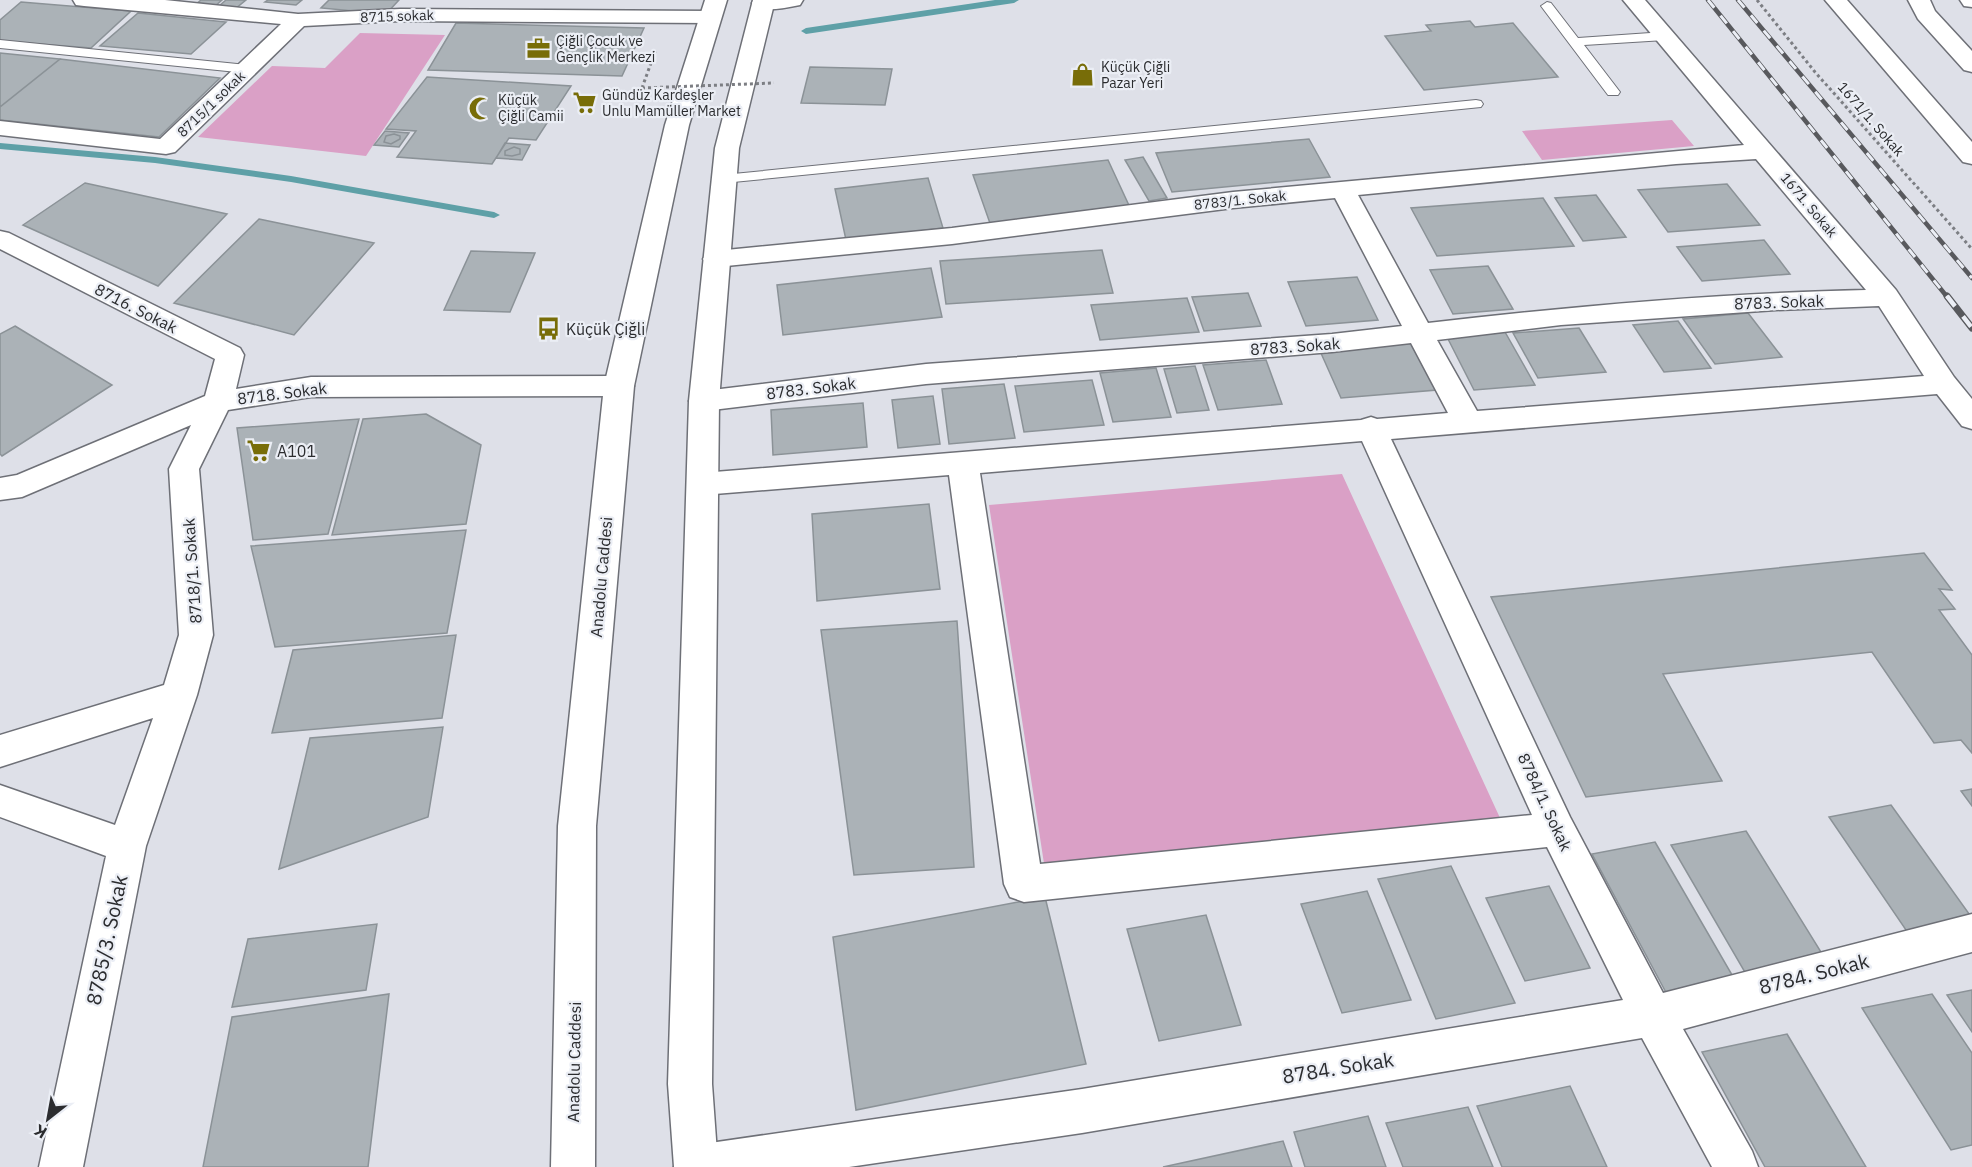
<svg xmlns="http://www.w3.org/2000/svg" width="1972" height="1167" font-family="'IBM Plex Sans',sans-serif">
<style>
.green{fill:#daa0c6}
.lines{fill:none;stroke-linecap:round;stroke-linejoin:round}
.stream{fill:#5ea0a7;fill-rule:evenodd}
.building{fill:#abb2b7;stroke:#8b9297;stroke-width:1.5}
.lane-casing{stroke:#6e7077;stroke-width:2}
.street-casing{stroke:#6e7077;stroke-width:3}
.highway-casing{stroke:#6e7077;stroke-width:3}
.path{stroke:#7c7e83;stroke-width:3;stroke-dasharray:3 3;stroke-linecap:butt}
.lane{fill:#fff;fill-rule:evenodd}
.street{fill:#fff;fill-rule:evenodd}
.highway{fill:#fff;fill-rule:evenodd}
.rail-far1-casing{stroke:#58595d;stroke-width:4.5}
.rail-casing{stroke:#58595d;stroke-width:7}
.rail-far1{stroke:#ebeef5;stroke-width:3;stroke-dasharray:10;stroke-linecap:butt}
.rail{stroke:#ebeef5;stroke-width:4.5;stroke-dasharray:13;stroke-linecap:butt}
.path-bridge{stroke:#7c7e83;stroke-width:3;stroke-dasharray:3 3;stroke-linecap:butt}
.labels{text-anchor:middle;stroke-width:4.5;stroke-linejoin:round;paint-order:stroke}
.far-street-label{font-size:14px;fill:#2b2c2f;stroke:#ebeef5}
.far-poi-label{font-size:14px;fill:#2b2c2f;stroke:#ebeef5;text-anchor:start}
.street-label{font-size:16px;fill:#2b2c2f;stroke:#ebeef5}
.poi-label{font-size:16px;fill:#2b2c2f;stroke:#ebeef5;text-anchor:start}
.near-street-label{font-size:20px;fill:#2b2c2f;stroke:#ebeef5}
</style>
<rect width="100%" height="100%" fill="#dee0e8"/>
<!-- green -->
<path class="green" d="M360,33l85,2 -79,121 -168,-19 74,-71 53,2z
M1672,120l22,26 -152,14 -20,-29z
M1342,474l164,357 -461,39 -56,-365z"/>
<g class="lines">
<!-- stream -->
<path class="stream" d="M995,0h24l-5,3 -208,31 -5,-3 5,-3z
M0,143l155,14 136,19 203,36 6,3 -6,3 -203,-36 -136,-19 -155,-14z"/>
</g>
<!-- building -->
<path class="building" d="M201,0h21l-8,7 -19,-2z
M226,0h20l-11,9 -17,-2z
M268,0h34l-6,5 -31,-3z
M329,0h70l-13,14 -65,-6z
M21,2l110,9 -40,37 -91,-7v-21z
M138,13l88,9 -35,32 -91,-8z
M1470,21l5,6 38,-4 45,54 -134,13 -39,-54 46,-5 -5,-6z
M456,23l188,5 -22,48 -194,-6z
M0,53l60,6 -60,48z
M60,59l160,19 -61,59 -159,-17v-13z
M810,67l82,2 -7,36 -84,-2z
M427,77l144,9 -35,54 -27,-2 -17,26 -95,-7 19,-26 -30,-2z
M385,131l24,2 -10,14 -25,-2z
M394,134l6,2v3l-9,5 -7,-2 2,-6z
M1309,139l21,38 -158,15 -16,-39z
M505,143l25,2 -8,15 -26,-2z
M514,147l6,2v5l-8,2 -7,-1v-4z
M1143,157l24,41 -18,3 -24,-41z
M1108,160l24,52 -140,17 -19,-54z
M928,178l15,50 -97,12 -11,-51z
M85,183l142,31 -69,72 -135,-61z
M1727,184l33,41 -92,7 -30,-42z
M1596,195l30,42 -43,4 -28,-43z
M1543,198l31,48 -137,10 -26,-48z
M259,219l115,24 -80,92 -120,-32z
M1764,240l26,34 -88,7 -25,-34z
M1102,250l11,43 -167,11 -6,-43z
M471,251l64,2 -25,59 -66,-2z
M1488,266l25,43 -60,5 -23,-44z
M931,268l11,49 -159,18 -6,-50z
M1357,277l21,43 -72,6 -18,-44z
M1248,293l13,33 -57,5 -12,-34z
M1187,298l12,34 -99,8 -9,-35z
M1748,313l34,44 -67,7 -32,-45z
M1678,321l33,47 -47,4 -31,-47z
M15,326l97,59 -110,71 -2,-2v-120z
M1579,328l27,44 -68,6 -25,-45z
M1505,332l30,53 -61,5 -27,-53z
M1414,343l23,47 -96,8 -21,-47z
M1266,360l16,44 -64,6 -15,-45z
M1195,366l14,44 -32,3 -13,-44z
M1156,368l15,49 -58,5 -13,-49z
M1092,380l12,45 -80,7 -9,-46z
M1004,384l11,54 -66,6 -7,-55z
M933,396l7,48 -42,4 -6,-48z
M863,403l4,44 -94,8 -2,-45z
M426,414l55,31 -15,79 -134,11 31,-116z
M359,419l-31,115 -75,6 -16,-112z
M929,504l11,85 -123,12 -5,-87z
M466,530l-19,103 -172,14 -24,-101z
M1924,553l28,37 -13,-1 16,20 -16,1 33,45v98l-11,-13 -27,3 -62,-91 -209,22 59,107 -136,16 -95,-200z
M957,621l17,246 -120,8 -33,-245z
M456,635l-14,83 -170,15 21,-83z
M443,727l-15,90 -149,52 31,-131z
M1972,789v17l-11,-15z
M1891,805l81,113v2l-64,13 -79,-116z
M1746,831l83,134 -79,16 -79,-136z
M1655,842l84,145 -69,13 -78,-146z
M1451,866l64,137 -79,16 -58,-140z
M1549,886l41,82 -65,13 -39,-83z
M1367,891l44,109 -69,13 -41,-109z
M1045,897l41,167 -230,46 -23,-173z
M1206,915l35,110 -82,16 -32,-112z
M377,924l-11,66 -134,17 16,-68z
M1972,990v42l-25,-37z
M389,994l-21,173h-165l29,-150z
M1932,994l40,59v92l-21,5 -89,-142z
M1787,1034l79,133h-101l-63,-115z
M1570,1086l37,81h-105l-25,-61z
M1468,1107l25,60h-90l-17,-44z
M1368,1116l18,51h-81l-11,-35z
M1283,1141l9,26h-129z"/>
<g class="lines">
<defs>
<path id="lane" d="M1547,2l4,1 27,35 87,-6 6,4 -6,4 -81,5 36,47 -2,3h-10l-67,-89z
M0,40l247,25 7,4 -7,4 -247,-25z
M1476,100l5,1 2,3 -2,3 -758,76 -7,-4 7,-4z"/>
<path id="street" d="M73,0h92l133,14 102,-5 310,2 8,1 3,5 -3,5 -8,1 -310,-2 -96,5 -129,126 -9,2 -166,-19v-14l160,18 121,-115 -197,-18 -8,-1z
M754,0h49l-3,5c-14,3 -31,6 -45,3l-3,-5z
M1623,0h22l251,290 58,87 18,22v30l-10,-3 -25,-32 -546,45 179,378 93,176 309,-79v38l-289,77 69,122 6,16h-46l-70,-129 -560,95 -233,34h-175l6,-16 16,-6 386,-56 541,-89 -76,-153 -523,55 -14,-5 -6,-13 -55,-409 -247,20 -11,-3 -4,-8 4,-8 11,-3 659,-53 10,-3 6,2 71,-6 -37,-70 -79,9 -406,32 -222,27 -10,-3 -5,-7 5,-7 10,-3 222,-27 406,-30 70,-8 -67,-128 -102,10 -281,36 -236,23 -9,-2 -4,-6 4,-6 9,-2 236,-23 281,-36 511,-47zM1756,159l110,131c-146,3 -292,16 -438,33l-70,-128 318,-31zM1879,306l45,70 -447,35 -40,-71 124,-15 215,-15zM1362,441l170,374 -492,49 -60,-391z
M1825,0h22l125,142v22l-9,-2z
M1908,0h22l5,11 37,40v21l-8,-2 -46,-51z
M1960,0h12v7l-8,-1z
M0,231l9,2 231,115 4,7 -8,34 75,-12 308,-1 10,3 5,7 -5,7 -10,3 -308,1 -83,13 -29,59 14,166 -16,60 -51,151 -63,321h-44l67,-311 -106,-39v-32l115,40 38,-107 -153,49v-32l164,-50 15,-50 -10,-166 22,-44 -169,72 -22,3v-22l17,-3 188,-79 10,-37 -215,-110z"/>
<path id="highway" d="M705,0h22l-38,125 -55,261 -38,440 -1,341h-44l7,-341 46,-440 61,-261z
M753,0h22l-36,148 -20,253 -7,683 6,83h-44l-6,-83 21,-683 26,-253z"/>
</defs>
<!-- lane casing -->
<use href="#lane" class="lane-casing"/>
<!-- street casing -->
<use href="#street" class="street-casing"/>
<!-- highway casing -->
<use href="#highway" class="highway-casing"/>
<!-- path -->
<path class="path" d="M1757,0l58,72 157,177
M642,88l14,-39"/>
<!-- lane -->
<use href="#lane" class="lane"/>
<!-- street -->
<use href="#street" class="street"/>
<!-- highway -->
<use href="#highway" class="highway"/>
<defs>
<path id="rail-far1" d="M1708,0l240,298
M1738,0l234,278"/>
<path id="rail" d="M1947,296l25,32"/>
</defs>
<!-- rail-far1 casing -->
<use href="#rail-far1" class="rail-far1-casing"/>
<!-- rail casing -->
<use href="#rail" class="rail-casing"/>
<!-- rail-far1 -->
<use href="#rail-far1" class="rail-far1"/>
<!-- rail -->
<use href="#rail" class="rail"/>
<!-- path-bridge -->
<path class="path-bridge" d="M642,88l132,-5"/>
</g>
<!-- icons -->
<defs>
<symbol id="office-bare" viewBox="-9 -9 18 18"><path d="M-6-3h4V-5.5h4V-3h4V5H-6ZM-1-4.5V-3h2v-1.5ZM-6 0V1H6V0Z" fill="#786d08" stroke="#ebeef5" stroke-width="2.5" paint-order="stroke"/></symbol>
<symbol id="shop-bare" viewBox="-9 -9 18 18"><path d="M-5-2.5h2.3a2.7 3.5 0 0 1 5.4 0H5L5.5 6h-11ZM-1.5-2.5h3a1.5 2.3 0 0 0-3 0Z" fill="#786d08" stroke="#ebeef5" stroke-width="2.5" paint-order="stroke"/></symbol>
<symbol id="supermarket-bare" viewBox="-9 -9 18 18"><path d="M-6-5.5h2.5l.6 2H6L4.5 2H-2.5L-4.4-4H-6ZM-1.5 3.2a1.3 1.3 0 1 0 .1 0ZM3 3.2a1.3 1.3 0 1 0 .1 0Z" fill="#786d08" stroke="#ebeef5" stroke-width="2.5" paint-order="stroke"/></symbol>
<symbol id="mosque-bare" viewBox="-9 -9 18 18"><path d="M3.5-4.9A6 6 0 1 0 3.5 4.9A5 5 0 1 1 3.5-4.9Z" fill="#786d08" stroke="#ebeef5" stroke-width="2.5" paint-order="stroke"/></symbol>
<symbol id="bus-bare" viewBox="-9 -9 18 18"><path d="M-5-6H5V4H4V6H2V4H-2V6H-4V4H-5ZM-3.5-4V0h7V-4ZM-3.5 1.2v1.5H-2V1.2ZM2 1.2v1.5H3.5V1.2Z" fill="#786d08" stroke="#ebeef5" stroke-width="2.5" paint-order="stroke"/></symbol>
</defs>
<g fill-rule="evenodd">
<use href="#office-bare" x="522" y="32" width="33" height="33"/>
<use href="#shop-bare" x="1066" y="58" width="33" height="33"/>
<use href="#supermarket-bare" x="568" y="86" width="33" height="33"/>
<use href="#mosque-bare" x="464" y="92" width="33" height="33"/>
<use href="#bus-bare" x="532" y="312" width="33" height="33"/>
<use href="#supermarket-bare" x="242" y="434" width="33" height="33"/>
</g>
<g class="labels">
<!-- far-street labels -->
<g class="far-street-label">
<text transform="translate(397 16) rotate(-2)" y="5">8715 sokak</text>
<text transform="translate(211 104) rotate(-44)" y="5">8715/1 sokak</text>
<text transform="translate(1871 119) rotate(49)" y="5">1671/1. Sokak</text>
<text transform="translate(1240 200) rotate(-6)" y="5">8783/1. Sokak</text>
<text transform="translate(1809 205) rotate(50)" y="5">1671. Sokak</text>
</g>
<!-- far-poi labels -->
<g class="far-poi-label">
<text x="556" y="46">Çiğli Çocuk ve<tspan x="556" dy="16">Gençlik Merkezi</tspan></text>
<text x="1101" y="72">Küçük Çiğli<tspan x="1101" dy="16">Pazar Yeri</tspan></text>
<text x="602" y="100">Gündüz Kardeşler<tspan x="602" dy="16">Unlu Mamüller Market</tspan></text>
<text x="498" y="105">Küçük<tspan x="498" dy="16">Çiğli Camii</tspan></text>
</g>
<!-- street labels -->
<g class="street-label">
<text transform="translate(1779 302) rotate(-2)" y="6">8783. Sokak</text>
<text transform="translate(136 308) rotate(27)" y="6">8716. Sokak</text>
<text transform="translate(1295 346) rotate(-4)" y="6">8783. Sokak</text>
<text transform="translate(811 388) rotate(-7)" y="6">8783. Sokak</text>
<text transform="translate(282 393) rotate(-7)" y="6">8718. Sokak</text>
<text transform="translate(192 571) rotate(-94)" y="6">8718/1. Sokak</text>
<text transform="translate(601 577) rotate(-85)" y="6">Anadolu Caddesi</text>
<text transform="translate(1545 802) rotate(65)" y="6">8784/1. Sokak</text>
<text transform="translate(574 1062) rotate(-89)" y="6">Anadolu Caddesi</text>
</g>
<!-- poi labels -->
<g class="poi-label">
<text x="566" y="335">Küçük Çiğli</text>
<text x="277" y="457">A101</text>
</g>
<!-- near-street labels -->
<g class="near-street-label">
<text transform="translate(107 940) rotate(-78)" y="7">8785/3. Sokak</text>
<text transform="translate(1814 974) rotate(-14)" y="7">8784. Sokak</text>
<text transform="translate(1338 1068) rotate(-9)" y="7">8784. Sokak</text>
</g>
</g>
<!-- north arrow -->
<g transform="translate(48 1119) rotate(211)" stroke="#ebeef5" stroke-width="4.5" paint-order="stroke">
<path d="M0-4.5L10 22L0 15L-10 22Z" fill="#2b2c2f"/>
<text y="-9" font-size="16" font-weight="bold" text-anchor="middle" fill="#2b2c2f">K</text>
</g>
</svg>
